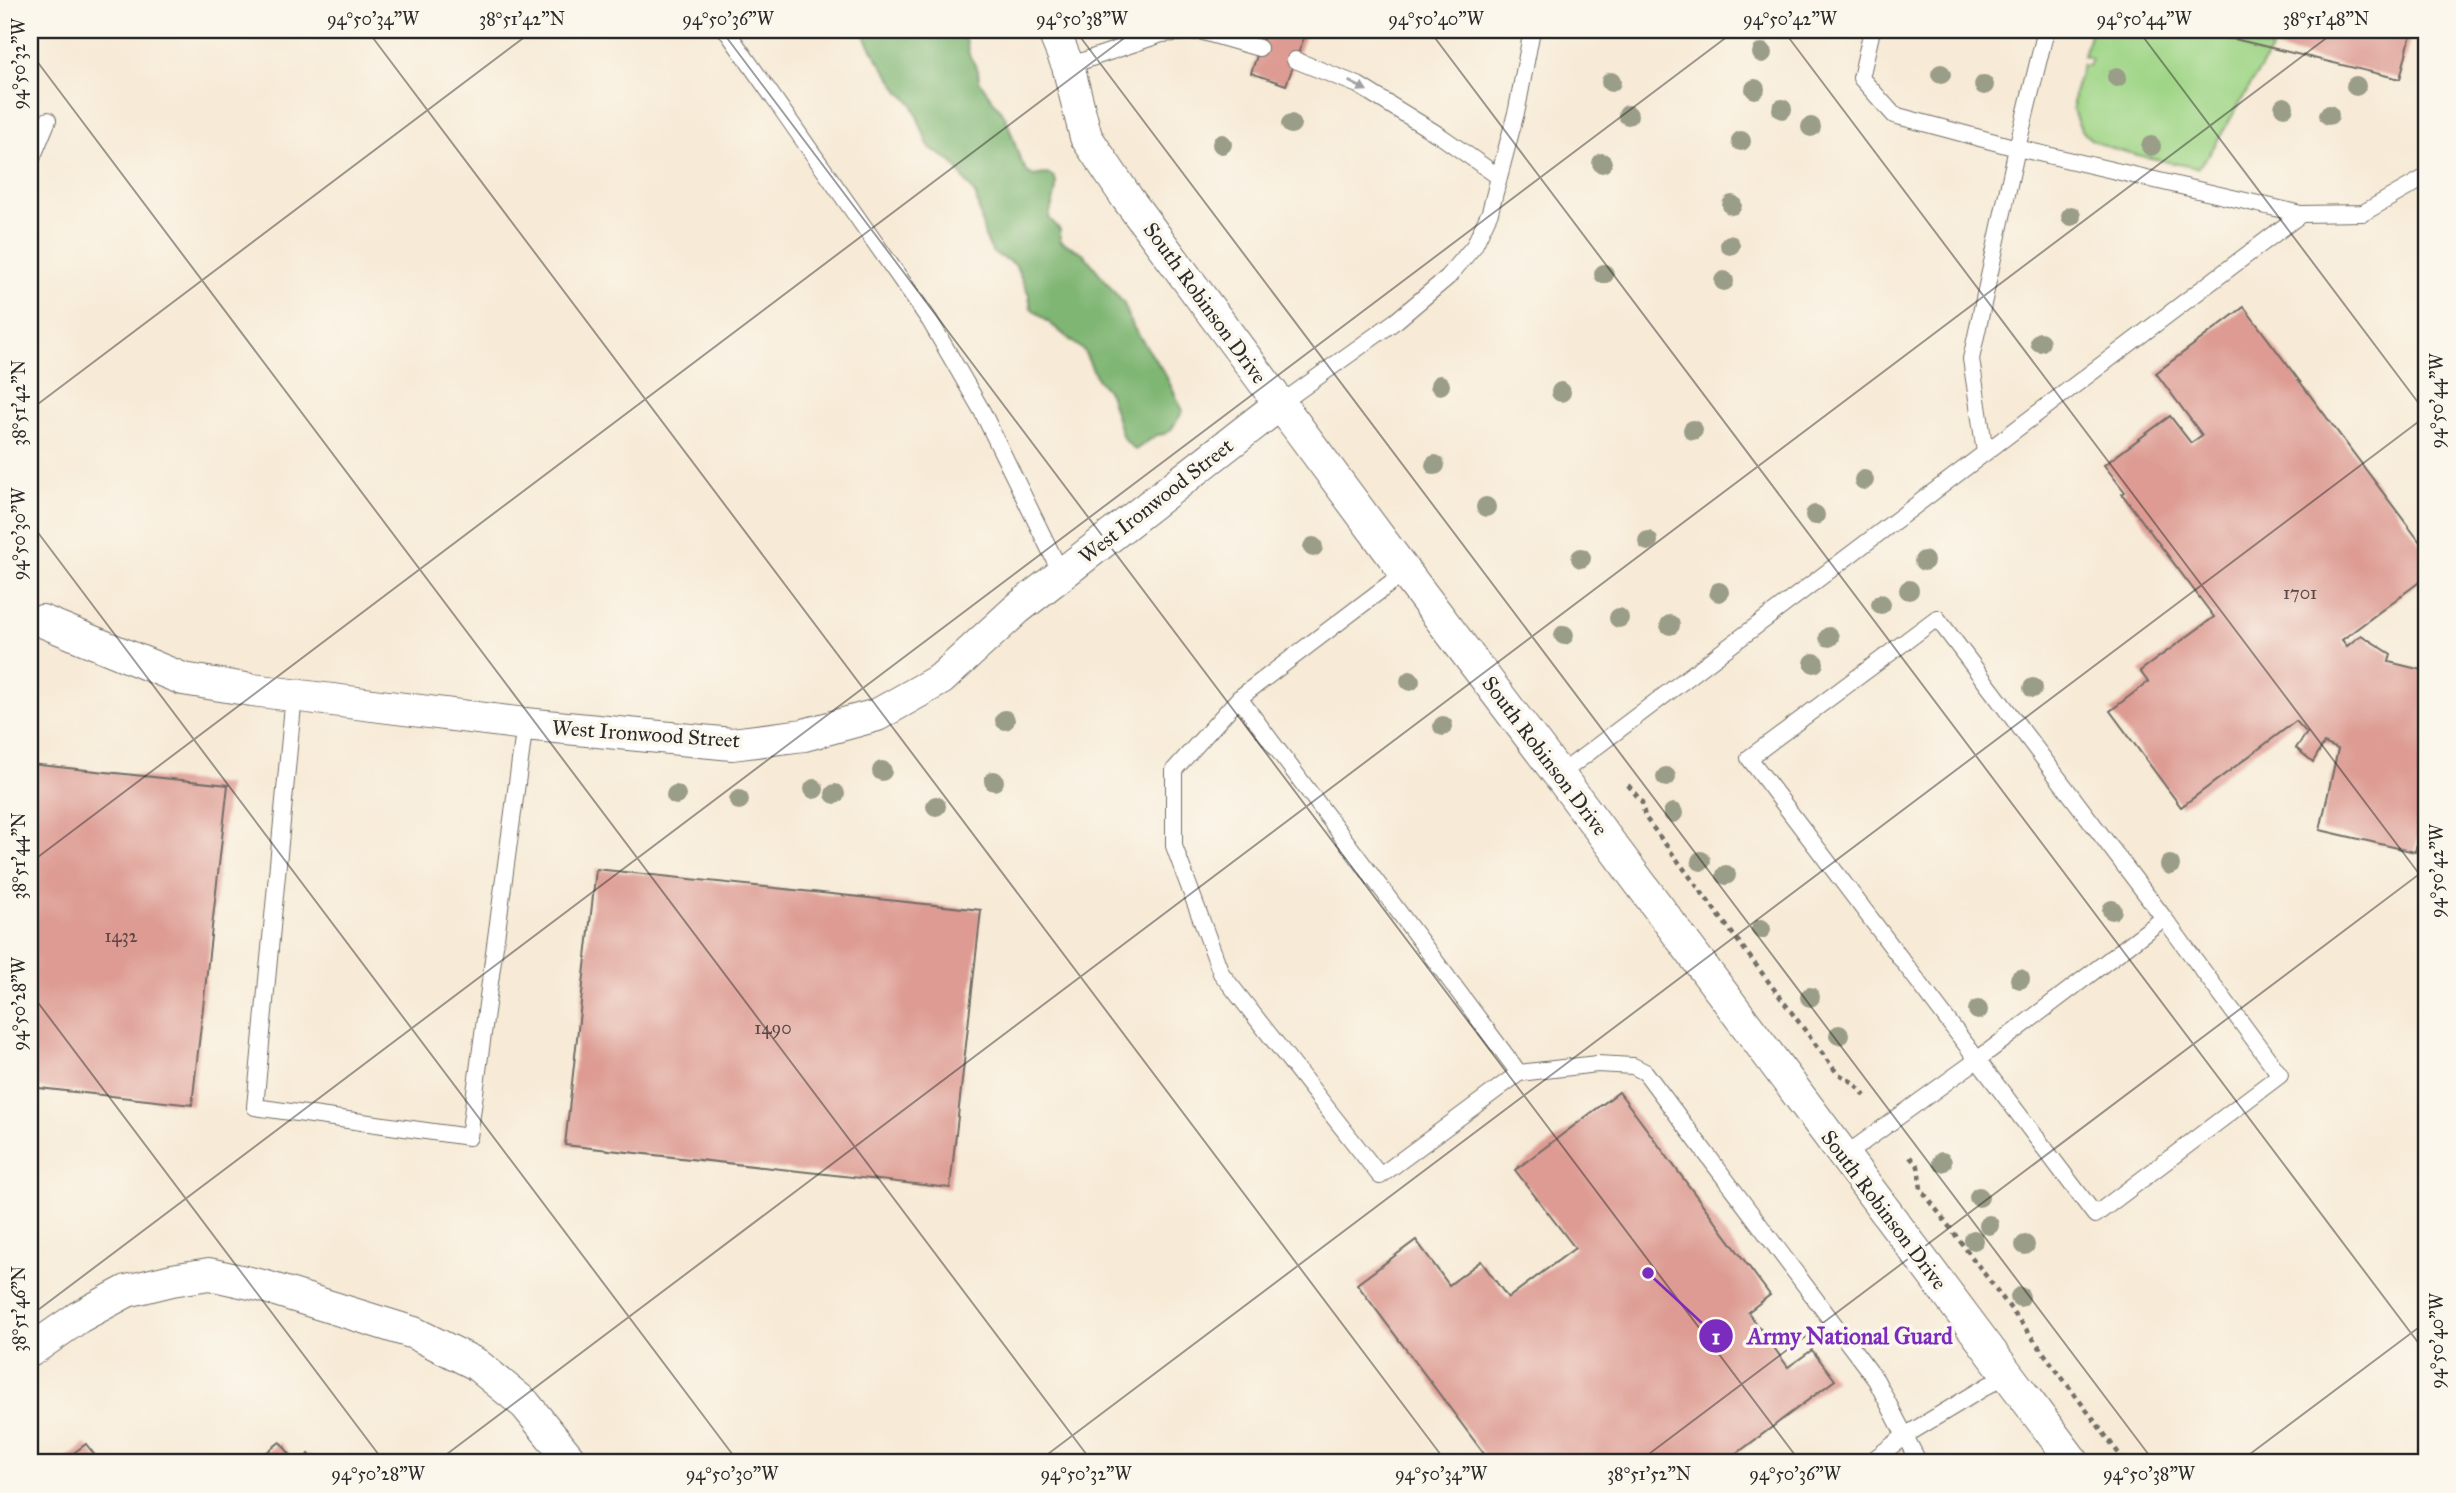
<svg xmlns="http://www.w3.org/2000/svg" width="2456" height="1493" font-family="'IM FELL Great Primer',serif">
<style>
.green{fill:#9fd586;stroke:#658058;stroke-width:2}
.forest{fill:#7fb673;stroke:#55704f;stroke-width:2}
.building{fill:#dd9b93}
.lines{fill:none;stroke-linecap:round;stroke-linejoin:round}
.service-casing{stroke:#726e67;stroke-width:18}
.minor-casing{stroke:#726e67;stroke-width:34}
.path{stroke:#726e67;stroke-width:4.5;stroke-dasharray:5 5;stroke-linecap:butt}
.service{stroke:#fff;stroke-width:16}
.minor{stroke:#fff;stroke-width:32}
.tree{fill:#9a9d87}
.oneway{fill:#a0a0a0}
.ticks{fill:none;stroke:#2b2b2b;stroke-width:2;stroke-opacity:0.45}
.labels{text-anchor:middle;stroke-width:7;stroke-linejoin:round;paint-order:stroke}
.number-label{font-size:18px;fill:#584745}
.street-label{font-size:21px;fill:#2b2b2b;stroke:#fbf7ec}
.leader{fill:none;stroke:#7b2cbf;stroke-width:2.5}
.callout-dot{fill:#7b2cbf;stroke:#fbf7ec;stroke-width:2.5}
.mark-label{font-size:21px;text-anchor:middle;font-weight:bold;fill:#fff}
.callout-label{font-size:23px;text-anchor:middle;font-weight:bold;fill:#7b2cbf;stroke:#fbf7ec;stroke-width:7;stroke-linejoin:round;paint-order:stroke}
.neatline{fill:none;stroke:#2b2b2b;stroke-width:2.5}
.ticks-label{font-size:18px;text-anchor:middle;fill:#2b2b2b}
</style>
<rect width="100%" height="100%" fill="#fbf7ec"/>
<filter id="ink" filterUnits="userSpaceOnUse"><feTurbulence type="fractalNoise" baseFrequency=".0143" numOctaves="2"/><feDisplacementMap in="SourceGraphic" scale="14" xChannelSelector="R" yChannelSelector="G"/><feConvolveMatrix kernelMatrix="1 2 1 2 8 2 1 2 1" color-interpolation-filters="sRGB"/></filter>
<filter id="wash" filterUnits="userSpaceOnUse"><feTurbulence type="fractalNoise" baseFrequency=".00686" numOctaves="4" result="noise"/><feDisplacementMap in="SourceGraphic" scale="28" xChannelSelector="R" yChannelSelector="G"/><feGaussianBlur stdDeviation="1.57" result="paint"/><feColorMatrix in="noise" values="0 0 0 0 0 0 0 0 0 0 0 0 0 0 0 0 0 1.4 0 .05"/><feComposite in="paint" operator="in"/></filter>
<g filter="url(#wash)">
<rect width="100%" height="100%" fill="#f7ead6"/>
<!-- green -->
<path class="green" d="M2091,30h102l79,19 -63,106 -12,13c-25,-6 -86,-16 -105,-28 -11,-8 -17,-20 -19,-33 -1,-13 6,-29 9,-42l7,1 3,-8 -8,-2z"/>
<!-- forest -->
<path class="forest" d="M861,30h96l9,11 3,14 9,15 1,11 27,37 14,41 7,13 7,4c38,-10 16,28 15,42l11,12v11l23,12 41,51 7,20 34,50 18,37 -12,19 -7,4 -7,1 -22,15 -12,-12 -14,-45 -12,-14 -13,-28 -53,-43 -2,-13 -14,-31 -22,-11 -8,-16 -9,-41 -23,-33 -24,-16 -17,-44 -11,-10 -22,-32z"/>
<g id="blocks">
<!-- building -->
<path class="building" d="M1266,30h41l-21,55 -35,-12z
M2197,30h215l-12,49z
M2244,307l182,243v27l-84,63 5,6 14,-11 30,19 -2,8 37,9v134l-11,47 -95,-22 18,-81 -14,-6 -11,19 -17,-14 11,-15 -11,-12 -115,86 -71,-96 38,-29 -8,-11 74,-54 -92,-123 3,-2 -21,-27 66,-49 21,27 11,-8 -46,-62z
M30,764l198,21 -36,320 -162,-18z
M596,869l385,41 -31,278 -385,-43z
M1619,1092l151,203 -22,17 40,55 24,-17 23,30 -111,83h-233l-134,-179 59,-44 33,45 32,-24 27,37 67,-50 -60,-78z
M280,1442l17,21h-44z
M86,1444l15,19h-41z
M309,1454l8,9h-19z"/>
</g>
</g>
<g filter="url(#ink)">
<use href="#blocks" fill-opacity="0" stroke="#726e67" stroke-width="2"/>
<g class="lines">
<defs>
<path id="service" d="M726,30l204,291 52,90 80,164
M1872,30l-11,48 33,37 123,33 284,66 62,-1 63,-36
M1295,60l63,25 84,52 57,40
M1068,66l94,-32 38,-3 59,17
M30,163l18,-43
M1280,404l117,-84 51,-43 26,-31 16,-34 9,-35 18,-68 15,-79
M1985,452l-14,-93 46,-211 29,-118
M1405,572l-166,126 -65,72v76l47,127 159,203 139,-103 78,-9 36,2 12,6 231,308 43,83
M294,695l-39,412 214,30 56,-413
M1239,698l280,375
M1559,775l742,-561
M1844,1156l133,-96 187,-142 -227,-300 -188,140 346,457 185,-140 -116,-157
M1869,1463l37,-28 101,-61"/>
<path id="minor" d="M1053,30l15,36 18,71 41,61 278,374 154,203 515,688
M42,621l141,58 69,11 273,34 207,20 72,-9 73,-20 64,-36 76,-70 263,-205
M30,1351l49,-34 48,-26 45,-11 37,-6 54,12 151,47 62,31 49,40 48,59"/>
</defs>
<!-- service casing -->
<use href="#service" class="service-casing"/>
<!-- minor casing -->
<use href="#minor" class="minor-casing"/>
<!-- path -->
<path class="path" d="M1628,785l14,17 3,15 192,256 17,10 11,13
M1910,1157l8,9 3,23 205,274"/>
<!-- service -->
<use href="#service" class="service"/>
<!-- minor -->
<use href="#minor" class="minor"/>
</g>
<!-- trees -->
<g class="tree">
<circle cx="1762" cy="53" r="10"/>
<circle cx="1941" cy="74" r="10"/>
<circle cx="2117" cy="77" r="10"/>
<circle cx="1611" cy="82" r="10"/>
<circle cx="1984" cy="85" r="10"/>
<circle cx="2356" cy="86" r="10"/>
<circle cx="1755" cy="89" r="10"/>
<circle cx="2284" cy="107" r="10"/>
<circle cx="1782" cy="109" r="10"/>
<circle cx="1628" cy="115" r="10"/>
<circle cx="2329" cy="115" r="10"/>
<circle cx="1291" cy="124" r="10"/>
<circle cx="1811" cy="127" r="10"/>
<circle cx="1741" cy="141" r="10"/>
<circle cx="1222" cy="144" r="10"/>
<circle cx="2151" cy="146" r="10"/>
<circle cx="1602" cy="163" r="10"/>
<circle cx="1732" cy="205" r="10"/>
<circle cx="2071" cy="216" r="10"/>
<circle cx="1730" cy="245" r="10"/>
<circle cx="1604" cy="274" r="10"/>
<circle cx="1724" cy="281" r="10"/>
<circle cx="2040" cy="342" r="10"/>
<circle cx="1440" cy="385" r="10"/>
<circle cx="1561" cy="392" r="10"/>
<circle cx="1693" cy="430" r="10"/>
<circle cx="1435" cy="465" r="10"/>
<circle cx="1864" cy="480" r="10"/>
<circle cx="1486" cy="507" r="10"/>
<circle cx="1815" cy="515" r="10"/>
<circle cx="1648" cy="541" r="10"/>
<circle cx="1313" cy="547" r="10"/>
<circle cx="1581" cy="558" r="10"/>
<circle cx="1924" cy="561" r="10"/>
<circle cx="1909" cy="590" r="10"/>
<circle cx="1719" cy="592" r="10"/>
<circle cx="1881" cy="604" r="10"/>
<circle cx="1619" cy="618" r="10"/>
<circle cx="1670" cy="625" r="10"/>
<circle cx="1564" cy="635" r="10"/>
<circle cx="1829" cy="637" r="10"/>
<circle cx="1814" cy="663" r="10"/>
<circle cx="1410" cy="681" r="10"/>
<circle cx="2033" cy="688" r="10"/>
<circle cx="1005" cy="720" r="10"/>
<circle cx="1443" cy="726" r="10"/>
<circle cx="882" cy="771" r="10"/>
<circle cx="1666" cy="777" r="10"/>
<circle cx="994" cy="781" r="10"/>
<circle cx="814" cy="789" r="10"/>
<circle cx="835" cy="794" r="10"/>
<circle cx="676" cy="795" r="10"/>
<circle cx="739" cy="800" r="10"/>
<circle cx="936" cy="806" r="10"/>
<circle cx="1673" cy="813" r="10"/>
<circle cx="1701" cy="861" r="10"/>
<circle cx="2170" cy="865" r="10"/>
<circle cx="1726" cy="875" r="10"/>
<circle cx="2112" cy="910" r="10"/>
<circle cx="1761" cy="929" r="10"/>
<circle cx="2020" cy="979" r="10"/>
<circle cx="1810" cy="997" r="10"/>
<circle cx="1978" cy="1010" r="10"/>
<circle cx="1839" cy="1035" r="10"/>
<circle cx="1942" cy="1162" r="10"/>
<circle cx="1979" cy="1197" r="10"/>
<circle cx="1989" cy="1225" r="10"/>
<circle cx="1974" cy="1240" r="10"/>
<circle cx="2025" cy="1245" r="10"/>
<circle cx="2020" cy="1297" r="10"/>
</g>
<!-- one-way arrows -->
<defs><path id="oneway-solid" d="M-6-.8H1V-3.2L6.5 0L1 3.2V.8H-6Z" transform="scale(1.75)"/></defs>
<use class="oneway" href="#oneway-solid" transform="translate(1358 86) rotate(27)"/>
</g>
<!-- ticks -->
<path class="ticks" d="M367,30l1080,1433M721,30l1080,1433M1075,30l1080,1433M1429,30l997,1323M1783,30l643,853M2138,30l288,383M30,52l1063,1411M30,410l504,-380M30,522l709,941M30,863l1105,-833M30,992l355,471M30,1316l1706,-1286M30,1462l1,1M435,1463l1902,-1433M1036,1463l1390,-1047M1637,1463l789,-594M2238,1463l188,-141"/>
<g class="labels">
<!-- number labels -->
<g class="number-label">
<text x="2300" y="599">1701</text>
<text x="121" y="942">1432</text>
<text x="773" y="1034">1490</text>
</g>
<!-- street labels -->
<g class="street-label">
<text transform="translate(1205 303) rotate(54)" y="7">South Robinson Drive</text>
<text transform="translate(1156 501) rotate(-38)" y="7">West Ironwood Street</text>
<text transform="translate(646 734) rotate(4)" y="7">West Ironwood Street</text>
<text transform="translate(1545 756) rotate(53)" y="7">South Robinson Drive</text>
<text transform="translate(1884 1210) rotate(53)" y="7">South Robinson Drive</text>
</g>
</g>
<!-- callouts -->
<path class="leader" d="M1648 1273L1716 1336"/>
<g class="callout-dot">
<circle cx="1648" cy="1273" r="7"/>
<circle cx="1716" cy="1336" r="18"/>
</g>
<g class="mark-label">
<text x="1716" y="1344">1</text>
</g>
<g class="callout-label">
<text x="1850" y="1344">Army National Guard</text>
</g>
<!-- margin -->
<rect width="2456" height="1493" fill="none" stroke="#fbf7ec" stroke-width="77"/>
<rect x="38" y="38" width="2380" height="1416" class="neatline"/>
<g class="ticks-label">
<text x="373" y="25">94°50'34"W</text>
<text x="522" y="25">38°51'42"N</text>
<text x="728" y="25">94°50'36"W</text>
<text x="1082" y="25">94°50'38"W</text>
<text x="1436" y="25">94°50'40"W</text>
<text x="1790" y="25">94°50'42"W</text>
<text x="2144" y="25">94°50'44"W</text>
<text x="2326" y="25">38°51'48"N</text>
<text transform="translate(19 64) rotate(-90)" y="6">94°50'32"W</text>
<text transform="translate(2437 401) rotate(-90)" y="6">94°50'44"W</text>
<text transform="translate(19 403) rotate(-90)" y="6">38°51'42"N</text>
<text transform="translate(19 534) rotate(-90)" y="6">94°50'30"W</text>
<text transform="translate(19 856) rotate(-90)" y="6">38°51'44"N</text>
<text transform="translate(2437 871) rotate(-90)" y="6">94°50'42"W</text>
<text transform="translate(19 1004) rotate(-90)" y="6">94°50'28"W</text>
<text transform="translate(19 1309) rotate(-90)" y="6">38°51'46"N</text>
<text transform="translate(2437 1341) rotate(-90)" y="6">94°50'40"W</text>
<text x="378" y="1480">94°50'28"W</text>
<text x="732" y="1480">94°50'30"W</text>
<text x="1086" y="1480">94°50'32"W</text>
<text x="1441" y="1480">94°50'34"W</text>
<text x="1649" y="1480">38°51'52"N</text>
<text x="1795" y="1480">94°50'36"W</text>
<text x="2149" y="1480">94°50'38"W</text>
</g>
</svg>
